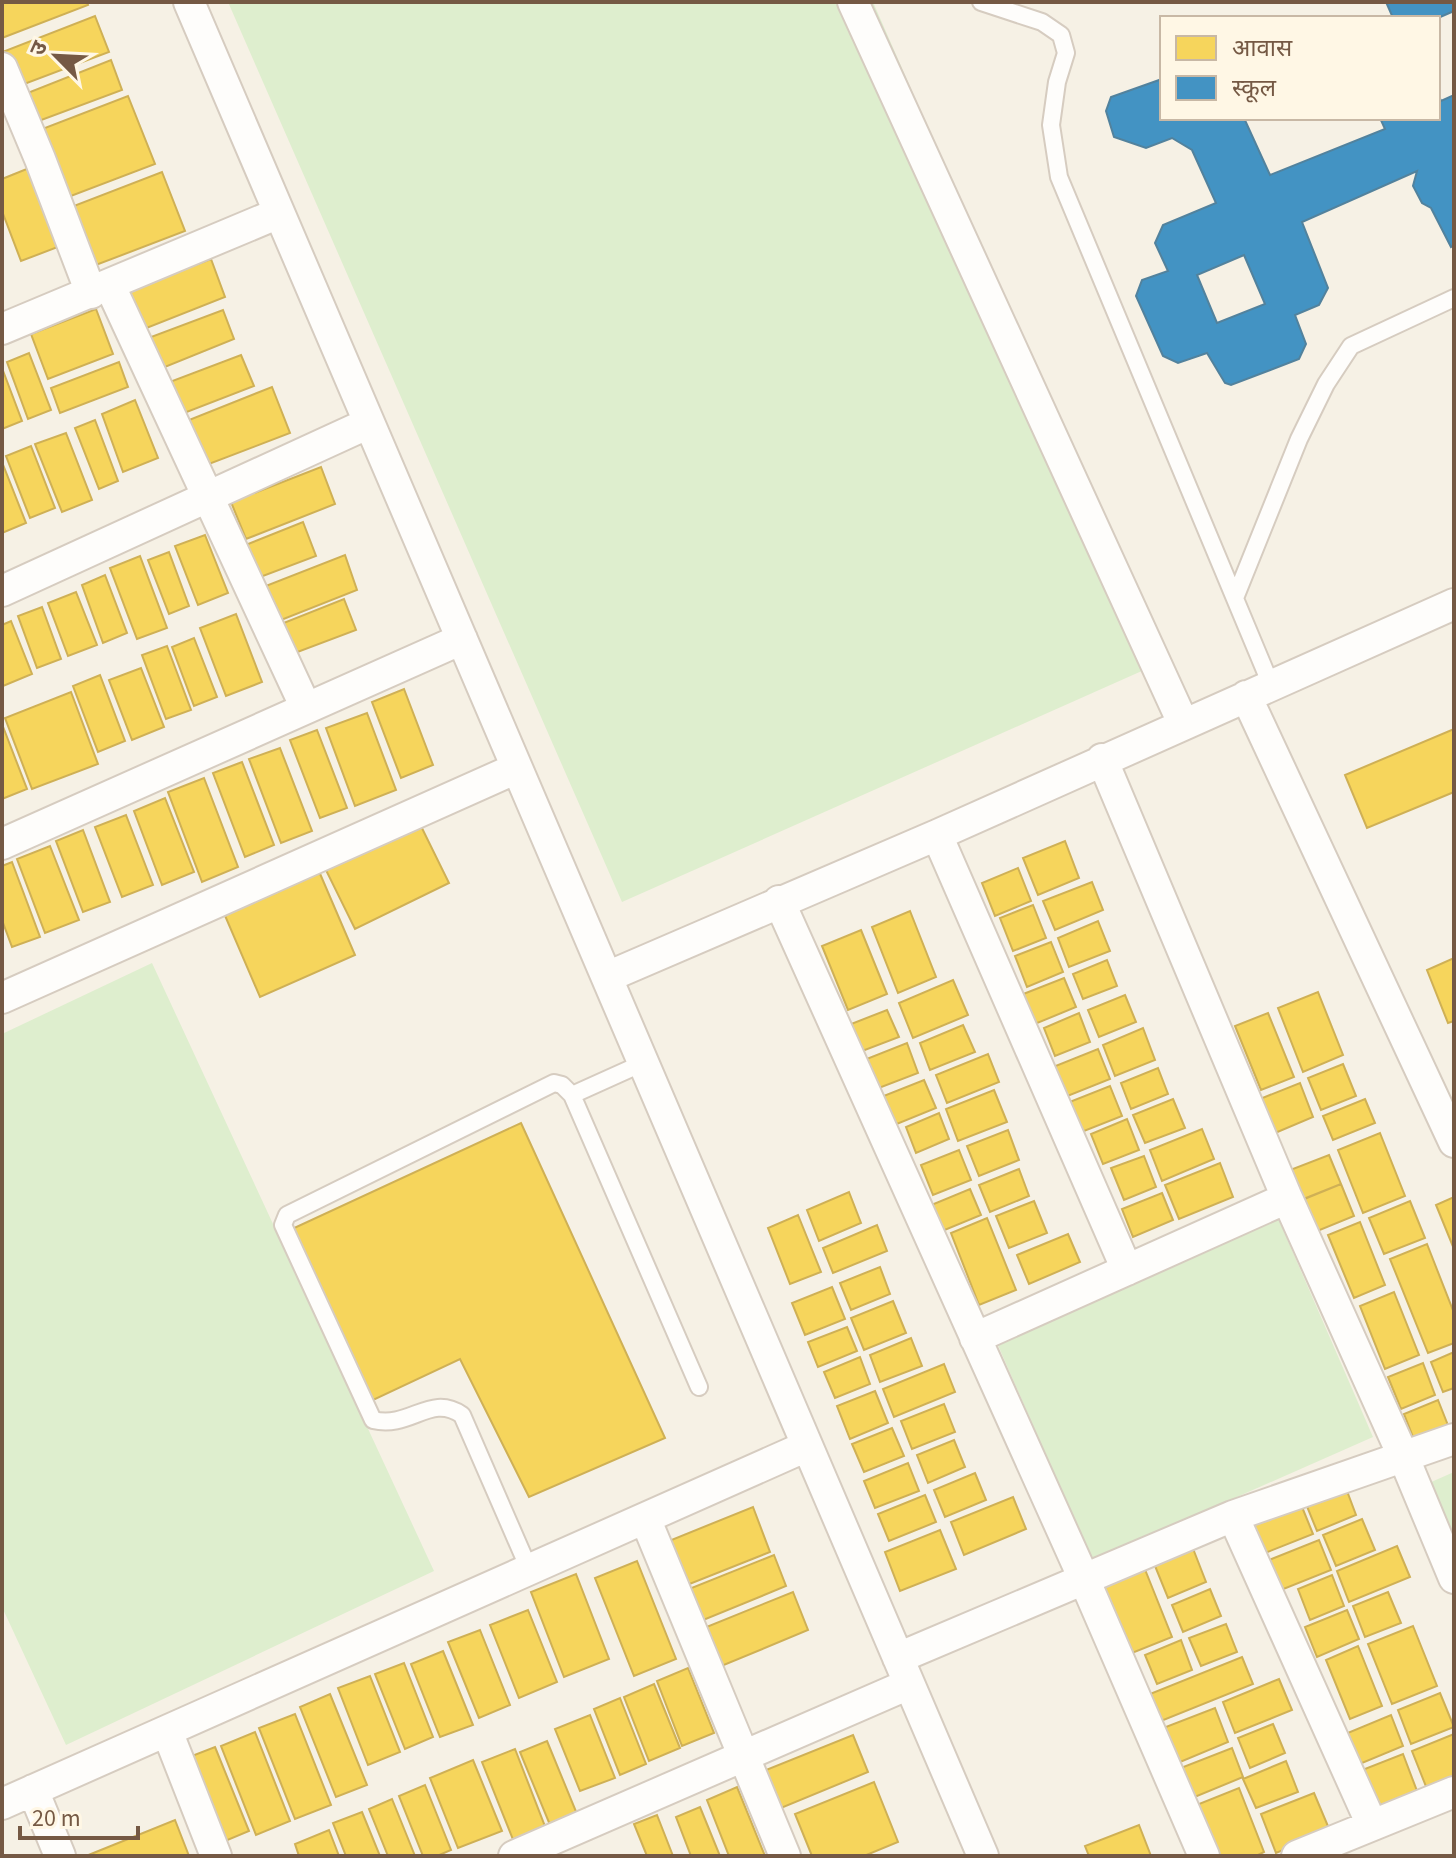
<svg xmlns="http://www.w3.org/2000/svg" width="1456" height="1858" font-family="'Source Sans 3','Noto Sans Devanagari',sans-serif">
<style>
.green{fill:#deeece}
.homes{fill:#f6d55c;stroke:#cfb055;stroke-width:2}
.schools{fill:#4393c3;stroke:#52829d;stroke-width:2;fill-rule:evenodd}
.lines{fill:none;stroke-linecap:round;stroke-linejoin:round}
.service-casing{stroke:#d6ccc0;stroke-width:20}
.minor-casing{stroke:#d6ccc0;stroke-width:34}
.service{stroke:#fefdfb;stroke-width:16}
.minor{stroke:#fefdfb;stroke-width:30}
</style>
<rect width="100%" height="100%" fill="#f6f1e5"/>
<!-- green -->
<path class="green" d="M228,2h645l289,660 -540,240z
M152,963l282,608 -368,174 -64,-138v-573z
M1278,1218l95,219 -281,124 -95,-218z
M1454,1472v67l-25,-56z"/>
<!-- homes -->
<path class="homes" d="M2,2h85l1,3 -86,33z
M95,16l14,36 -90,34 -14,-35z
M111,60l11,30 -86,32 -11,-28z
M128,96l27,68 -92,35 -26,-68z
M34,166l29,79 -42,16 -19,-50v-32z
M162,172l23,59 -97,37 -22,-59z
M211,259l14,38 -86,34 -15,-39z
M96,309l17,45 -65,25 -17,-45z
M223,310l11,29 -79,32 -12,-31z
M29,353l22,57 -23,9 -21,-57z
M241,355l13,31 -75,29 -12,-32z
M119,362l9,25 -68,26 -9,-25z
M2,368l20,53 -20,8z
M272,387l18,46 -89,34 -17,-45z
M135,400l23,58 -35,14 -21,-58z
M95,420l23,61 -19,8 -24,-61z
M66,433l26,67 -30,12 -27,-68z
M31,446l24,62 -25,10 -24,-62z
M2,462l24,61 -24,10z
M321,467l14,37 -89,35 -15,-37z
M303,522l13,34 -61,23 -12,-33z
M205,535l23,58 -30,12 -23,-59z
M169,552l20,54 -20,8 -21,-54z
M345,555l12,35 -86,34 -13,-35z
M140,556l27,72 -30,11 -27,-71z
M105,575l22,58 -24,10 -21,-58z
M76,592l21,53 -29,11 -20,-53z
M344,599l12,31 -69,26 -11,-30z
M42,607l19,52 -24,9 -19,-52z
M236,614l26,68 -36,14 -26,-68z
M11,621l21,53 -29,12 -1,-61z
M194,638l23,59 -23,9 -22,-59z
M167,646l24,64 -25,9 -24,-64z
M141,668l23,59 -32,13 -23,-60z
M100,675l25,66 -27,11 -25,-66z
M404,689l29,76 -32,13 -29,-76z
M71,692l27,72 -66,25 -27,-71z
M367,713l29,77 -41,16 -29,-78z
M2,724l25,65 -25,10z
M1454,729v63l-87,36 -22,-53z
M317,730l30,78 -27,10 -30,-78z
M280,748l32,83 -31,12 -32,-84z
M242,762l32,83 -29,12 -32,-84z
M204,778l34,89 -36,15 -34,-90z
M165,798l29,74 -32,13 -28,-74z
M126,815l27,70 -31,12 -27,-70z
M416,816l33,67 -94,46 -33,-67z
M83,830l27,72 -27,10 -27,-71z
M1065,841l14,37 -41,17 -15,-37z
M50,846l29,74 -34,13 -28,-74z
M12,862l28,75 -28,10 -10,-27v-54z
M1018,868l13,33 -36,15 -13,-33z
M318,869l37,86 -95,42 -37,-86z
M1092,882l11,28 -48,20 -12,-29z
M1033,905l13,33 -33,13 -13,-33z
M910,911l26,66 -38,16 -26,-66z
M1098,921l12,30 -41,16 -11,-29z
M861,930l26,64 -39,16 -26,-64z
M1051,942l12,30 -36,15 -12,-31z
M1454,958v63l-6,2 -21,-53z
M1107,960l10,26 -34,13 -10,-25z
M1064,978l12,29 -51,21 -12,-30z
M953,980l15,35 -55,23 -14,-35z
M1318,992l25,63 -40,17 -25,-64z
M1125,995l11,27 -37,15 -11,-27z
M887,1010l12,27 -42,16 -11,-27z
M1079,1013l11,29 -35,14 -11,-28z
M1268,1013l26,64 -33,13 -26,-64z
M963,1025l12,27 -45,18 -10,-27z
M1143,1028l12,32 -40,16 -12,-31z
M907,1043l11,30 -47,18 -12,-29z
M1098,1049l12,30 -50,20 -12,-30z
M988,1054l11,28 -52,21 -11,-28z
M1343,1064l13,32 -35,14 -13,-32z
M1158,1068l10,26 -37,15 -10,-26z
M924,1080l12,28 -49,20 -11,-29z
M1300,1083l13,34 -45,19 -13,-35z
M1110,1086l12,30 -43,17 -12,-30z
M994,1090l13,32 -49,19 -12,-32z
M1173,1099l12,29 -40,15 -12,-28z
M1365,1099l10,24 -42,17 -10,-24z
M939,1113l10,26 -33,14 -10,-26z
M1127,1119l12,31 -36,14 -12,-30z
M521,1123l144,315 -136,59 -69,-138 -89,42 -79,-172z
M1202,1129l12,30 -52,22 -12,-31z
M1008,1130l11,30 -40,16 -12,-30z
M1380,1133l25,63 -42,17 -25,-63z
M959,1150l12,30 -38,15 -12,-30z
M1329,1155l12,29 -45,18 -11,-30z
M1144,1156l12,31 -32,13 -13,-32z
M1220,1163l13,34 -54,22 -14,-34z
M1019,1169l10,27 -39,16 -11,-27z
M1341,1184l13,32 -44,18 -13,-32z
M970,1189l11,26 -46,19 -11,-26z
M849,1192l12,31 -42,18 -12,-31z
M1162,1193l11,27 -40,17 -11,-28z
M1454,1197v52l-18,-44z
M1034,1201l13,32 -38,15 -13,-32z
M1410,1201l15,37 -41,16 -15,-36z
M798,1215l23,57 -31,12 -22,-56z
M987,1218l29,72 -37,15 -28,-72z
M1360,1222l25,63 -31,13 -26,-63z
M877,1225l10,26 -54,22 -10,-25z
M1068,1234l12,28 -51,22 -12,-29z
M1427,1244l27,69v30l-26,10 -38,-94z
M880,1267l10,27 -39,16 -11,-27z
M832,1287l13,32 -40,16 -13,-32z
M1394,1292l25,63 -34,14 -25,-63z
M893,1301l13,32 -42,17 -13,-32z
M847,1327l10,24 -39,16 -10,-25z
M911,1338l11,28 -42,16 -10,-27z
M1454,1352v36l-11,4 -12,-30z
M860,1357l10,27 -35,14 -11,-26z
M1423,1363l12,32 -34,14 -13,-32z
M944,1364l11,28 -61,25 -11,-28z
M875,1391l13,32 -38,16 -13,-33z
M1438,1400l13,33 -34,14 -13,-33z
M944,1404l11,28 -43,17 -11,-28z
M892,1428l12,28 -40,16 -12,-28z
M954,1440l11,27 -37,16 -11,-28z
M908,1463l11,28 -44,17 -11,-27z
M975,1473l11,27 -41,17 -11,-27z
M1344,1483l12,32 -39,16 -13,-32z
M925,1495l11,27 -47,19 -11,-27z
M1013,1497l13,32 -62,26 -13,-33z
M1300,1502l13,32 -53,21 -13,-31z
M753,1507l17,45 -88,35 -18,-44z
M1362,1519l13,31 -39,16 -13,-31z
M940,1530l16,39 -56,22 -15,-39z
M1319,1540l12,30 -50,20 -12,-30z
M1192,1546l14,36 -38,16 -15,-37z
M1397,1546l13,31 -61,25 -12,-31z
M774,1555l12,31 -90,37 -12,-32z
M637,1561l39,98 -42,17 -39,-98z
M1144,1567l28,70 -50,20 -28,-70z
M576,1574l33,85 -45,18 -33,-85z
M1332,1575l12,31 -34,14 -12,-31z
M1210,1589l11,27 -38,16 -11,-27z
M793,1592l15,38 -89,37 -15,-39z
M1388,1592l13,31 -36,14 -12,-31z
M528,1610l29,72 -38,16 -29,-73z
M1347,1610l12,29 -42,18 -12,-30z
M1226,1624l11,28 -36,14 -12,-28z
M1413,1626l24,60 -45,18 -24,-60z
M480,1630l30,75 -31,13 -31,-76z
M1181,1640l11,30 -35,14 -12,-29z
M1358,1646l24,60 -32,13 -24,-59z
M443,1651l30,74 -33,12 -29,-73z
M1242,1657l11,27 -97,39 -11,-27z
M404,1663l29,74 -28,12 -30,-75z
M688,1668l26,65 -32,13 -25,-65z
M370,1676l30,76 -32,13 -30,-77z
M1279,1679l13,31 -57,23 -12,-31z
M654,1684l26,64 -31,13 -25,-64z
M1440,1693l14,34 -43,17 -13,-34z
M330,1694l37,91 -31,12 -36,-90z
M620,1698l26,66 -26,11 -26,-66z
M1215,1708l13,34 -55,23 -15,-35z
M295,1714l36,91 -36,14 -36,-91z
M590,1715l25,63 -35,13 -25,-62z
M1391,1715l12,31 -53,22 -12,-31z
M1273,1724l12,29 -35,15 -12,-30z
M255,1732l35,89 -34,14 -35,-89z
M1454,1734v44l-27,11 -15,-38z
M853,1735l15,37 -87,36 -15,-38z
M547,1741l30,73 -27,11 -30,-73z
M215,1747l34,84 -31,13 -34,-85z
M1232,1748l11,29 -58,24 -12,-30z
M515,1749l31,80 -32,13 -32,-80z
M1403,1754l14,37 -51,20 -14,-37z
M473,1760l29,71 -44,17 -28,-70z
M1286,1761l12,31 -42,16 -13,-29z
M874,1782l24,60 -34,14h-52l-17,-42z
M425,1785l26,65 -14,6h-14l-24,-60z
M737,1787l28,69h-36l-22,-56z
M1239,1788l25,64 -8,4h-42l-20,-50z
M1314,1793l16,38 -54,22 -15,-39z
M392,1799l23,57h-27l-19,-47z
M700,1807l20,49h-29l-15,-39z
M362,1812l18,44h-34l-13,-33z
M657,1815l16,41h-26l-13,-32z
M175,1820l14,36h-103z
M1139,1825l12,31h-62l-4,-10z
M329,1830l10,26h-40l-4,-12z"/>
<!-- schools -->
<path class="schools" d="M1386,2h68v9l-16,7h-45z
M1162,79v39h82l26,57 115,-46 -5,-11h58v-24l3,7 13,-6v150l-3,2 -20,-39 -9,-5 -9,-17 4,-15 -115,51 26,66 -9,17 -24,10 11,29 -7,15 -68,26 -6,-2 -18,-30 -29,10 -15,-7 -27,-60 6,-16 26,-9 -13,-28 8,-18 53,-22 -24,-53 -20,-12 -26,10 -32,-11 -8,-26 5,-14zM1244,255l21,49 -48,19 -20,-48z"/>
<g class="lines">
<defs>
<path id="service" d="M981,2l61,20 19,13 5,18 -9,29 -6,43 8,52 212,508
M1235,598l64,-159 27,-55 25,-38 103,-48
M572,1095l127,292
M529,1569l-67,-154c-32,-22 -51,14 -89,5l-90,-195 4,-10 267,-132 8,2 10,10 71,-32"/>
<path id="minor" d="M189,2l794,1854
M853,2l330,721
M2,68l38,91 51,134
M110,286l196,422
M2,329l277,-116
M2,591l367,-168
M1246,696l208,446
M1102,759l185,439 117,260 50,120
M937,835l190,435
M2,844l460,-205
M779,901l305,678 120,277
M607,977l330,-142 517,-231
M2,998l515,-230
M975,1338l312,-140
M1233,1516l139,309
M645,1518l140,338
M898,1658l335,-142 221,-77
M167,1731l49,125
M33,1790l27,66
M2,1804l805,-358
M514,1856l395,-172
M1297,1856l157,-64"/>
</defs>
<!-- service casing -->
<use href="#service" class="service-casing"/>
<!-- minor casing -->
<use href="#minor" class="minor-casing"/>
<!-- service -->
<use href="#service" class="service"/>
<!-- minor -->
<use href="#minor" class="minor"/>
</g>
<!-- border -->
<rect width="1456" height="1858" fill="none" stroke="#755944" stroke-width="8"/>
<!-- legend -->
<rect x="1160" y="16" width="280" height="104" fill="#fff7e5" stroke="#c8b8a5" stroke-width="2"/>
<rect x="1176" y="36" width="40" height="24" fill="#f6d55c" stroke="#c8b8a5" stroke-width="2"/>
<text x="1232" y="56" font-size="24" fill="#755944">आवास</text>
<rect x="1176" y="76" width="40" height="24" fill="#4393c3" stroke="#c8b8a5" stroke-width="2"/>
<text x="1232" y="96" font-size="24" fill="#755944">स्कूल</text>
<!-- north arrow -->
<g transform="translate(56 56) rotate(294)" stroke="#fff7e5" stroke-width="6" paint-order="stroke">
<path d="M0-6L14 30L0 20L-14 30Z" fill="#755944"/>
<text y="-12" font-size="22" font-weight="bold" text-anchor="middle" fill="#755944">उ</text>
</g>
<!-- scale -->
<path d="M20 1826v12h118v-12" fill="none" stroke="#755944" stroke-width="4"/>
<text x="32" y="1826" font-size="24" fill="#755944" stroke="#fff7e5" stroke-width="6" paint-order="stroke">20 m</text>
</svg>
